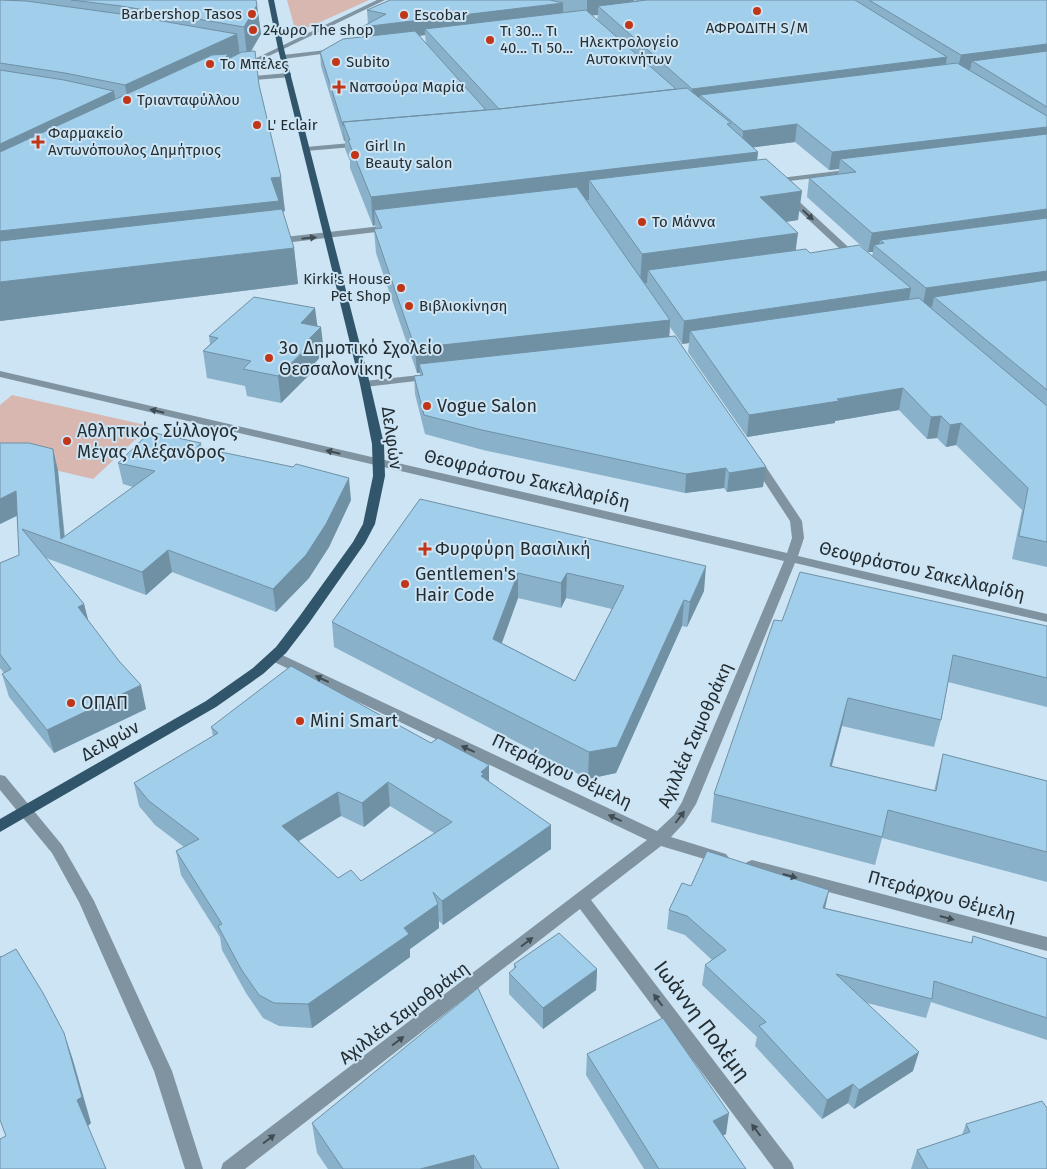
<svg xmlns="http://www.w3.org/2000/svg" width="1047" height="1169" font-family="'Fira Sans',sans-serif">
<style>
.green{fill:#d7b7af}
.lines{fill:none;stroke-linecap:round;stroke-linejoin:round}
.minor{fill:#8093a0;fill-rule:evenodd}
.major{fill:#31556a;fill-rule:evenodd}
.wall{fill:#8ab1ca;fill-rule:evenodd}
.shaded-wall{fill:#7090a4}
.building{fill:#a0ceeb;stroke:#7090a4;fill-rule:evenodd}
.oneway{fill:#404c53}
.poi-dot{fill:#c13619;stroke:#cce4f3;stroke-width:2}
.labels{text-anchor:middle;stroke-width:4;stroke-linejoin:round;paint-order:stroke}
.far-poi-label{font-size:15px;fill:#242d32;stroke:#cce4f3;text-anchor:start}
.poi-label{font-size:18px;fill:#242d32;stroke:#cce4f3;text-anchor:start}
.street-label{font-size:18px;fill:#242d32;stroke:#cce4f3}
.near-street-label{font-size:21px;fill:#242d32;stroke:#cce4f3}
</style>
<rect width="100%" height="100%" fill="#cce4f3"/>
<!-- green -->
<path class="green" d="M287,0h82l-73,33z
M12,395l138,31 -57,53 -93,-22v-52z"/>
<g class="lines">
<!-- minor -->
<path class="minor" d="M377,0h8l-141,68 -6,-1z
M335,49l2,1v2l-54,7 -3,-2 3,-2z
M288,73h3v4l-49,4 -4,-2 4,-2z
M362,142h3v4l-59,5 -4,-2 4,-2z
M854,169h3v4l-85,10 -4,-2 4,-2z
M785,194h6l68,63v4h-6l-68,-63z
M390,225l4,3 -1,2 -117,14 -4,-3 4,-3z
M0,371l787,182 5,-15 -2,-17 -40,-61 6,-3 4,1 42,63 2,17 -6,18 249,58v8l-252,-59 -99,241 -12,19 -13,14 55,17 3,4 -3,4 -5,2 -60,-18 -70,54 201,263 2,6h-20l-194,-260 -335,260h-24l2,-6 424,-323 -377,-180 -2,-3 2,-3h10l377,177 17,-16 8,-13 102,-241 -784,-184z
M429,374l5,3 -1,2 -68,8 -5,-3 5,-3z
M0,775l5,1 57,69 32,56 78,170 31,98h-18l-31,-98 -75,-169 -27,-49 -52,-63z
M752,860l295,77v14l-300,-81 -3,-4 3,-4z"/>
<!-- major -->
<path class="major" d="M268,0h6l10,49 86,335 14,60 1,32 -10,48 -10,19 -56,80 -23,30 -23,21 -47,33 -216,125v-13l206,-118 47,-33 23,-21 23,-30 54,-75 10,-18 10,-48 -1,-32 -12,-60 -82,-335z"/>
</g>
<!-- wall -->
<path class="wall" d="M0,0h256l5,34 -10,18 8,33 26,126 -3,1 12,36 4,36 -298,37z
M390,0h244v2l2,-1 -2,-1h413v567l-35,-8 10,-49 -66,-65 -10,2 -9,-9 -10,1 -28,-29 -64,11v2l-88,14 -59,-85 1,-9 -7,1 -12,-17 -1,9 94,151 -36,5 -3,-4 -39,5 -202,-43 -58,-16 -10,-40 -1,-18 6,-1v-2h-3l-41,-120 -2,-24h2l-1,-4 -2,1 -23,-58v-7l-5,-12v-8h-1l-23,-75 -1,-14 43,-15 5,-13 -1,-14zM592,15h6l-1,5zM425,35l1,8 -6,-7zM795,142l34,28 10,-1 -1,5 -29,4 -2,19 61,55h5l-1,4 -62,-3 -14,-3 -10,-28 12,-2 -41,-60 1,-8 -5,-5z
M317,326l7,27 -11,12v6l-32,32 -34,-7 -2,-10 -38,-8 -4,-27 7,-7 -1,-8z
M0,443l53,6 5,22 7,66 68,-50 -10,-3 -5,-21 83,-20 1,5 149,52 -22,47 -20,31 -33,34 -104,-40 -26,23 -100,-37 38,46 4,17 58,88 -92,44 -45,-56 -7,-23 2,-1 -4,-5v-105l19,-8 -2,-39 -17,8z
M420,499l284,92 -17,36 -5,-1 -66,147 -28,6 -254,-132 -2,-25zM518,598l43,10 5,-10 46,11 -37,72 -73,-38z
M782,621l265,5v81l-99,-25 -7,38 -7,27 -92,-21 -10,40 102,25 9,-37 104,27v101l-165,-44 -7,27 -164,-43 3,-28z
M211,727l278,54 62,68 -108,76 -4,-4v7l-29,21v8l-98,71 -33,-2 -16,-8 -17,-25 -24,-43 -2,-13 -39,-62 -5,-24 8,-4 -29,-22 -16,-19 -5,-23 79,-47zM390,806l44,27 -73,48 -23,-3 -39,-37 42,-25 23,11z
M691,886l134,22 146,35 2,-7 74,23v81l-116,-38 -5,16 -59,-15 46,68 -59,38 -6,-6 -26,16 -67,-73 2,-9 -55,-52 3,-20 7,-5 -27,-25 -18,-6 2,-19z
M514,964l83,5 -1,21 -53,39 -34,-35v-21l5,-4z
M587,1054l139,80 -3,1 23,34h-102l-58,-94z
M312,1123l247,46h-231l-11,-16z
M966,1124l81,45h-136l6,-19 45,-15z"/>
<!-- shaded-wall -->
<path class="shaded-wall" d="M587,0h47l-1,10 -35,-4v9l-11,1z
M563,3v16l-138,10v6l-62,8 -1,-16z
M257,5l4,29 -14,23 -3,-30z
M237,34l4,30 -110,53 -6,-32z
M1047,44v16l-75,1 -2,9 -13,2 4,-17z
M947,57l-3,17 -244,21 -1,10 -8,1 1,-17z
M114,91l5,32 -119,58v-37z
M797,124l-2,18 -53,7 1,-18z
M343,126l2,15h-1z
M1047,127v17l-207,15 -1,10 -10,1 3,-18z
M758,152l-3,27 -166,1v20l-209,25 -6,-15 1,15 -2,1 -2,-29z
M281,177l4,34 -285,57v-37l271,-53z
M802,191l-4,29 -42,6 4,-29z
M1047,209v19l-163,15 -4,-3 -1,9 -5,-4 -1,7h-5l4,-19z
M798,233l-4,30 -146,7 -1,13 -7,1 2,-30z
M294,248l4,36 -298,37v-39z
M1047,271v20l-113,6 -2,10 -10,2 4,-21z
M911,288l-4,23 -217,20 -1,12 -7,1 2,-23z
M315,308l3,22 3,-3 3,26 -11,12v6l-32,32 -3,-27 23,-53z
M670,320l-1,25 -250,19 1,9h-3l-2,-25z
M903,388l-4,22 -64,11v2l-88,14 2,-22z
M941,416l-4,22 -10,1 4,-22z
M961,423l-5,22 -10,2 4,-22z
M53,449l5,22 7,74 -4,-6z
M766,467l-3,20 -36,5 2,-19z
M726,468l-2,20 -39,5 1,-19z
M349,478l2,22 -22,47 -20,31 -33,34 -3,-23z
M16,491l6,22 -22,11v-25z
M168,550l4,22 -26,23 -4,-23z
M706,566l-2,25 -17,36 3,-25z
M518,573v25l-24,66 -1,-25z
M567,573l-1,25 -5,10v-25z
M684,600l-2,26 -66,147 -28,6 1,-27z
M84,604l6,23 -12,-20z
M141,685l5,24 -92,44 -7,-23z
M848,698l-6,28 -18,68 6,-28z
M489,765v23l-5,5 -3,-21z
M388,782l2,24 -26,21 -2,-24z
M338,792l3,24 -56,33 -3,-23z
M551,825v24l-108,76 -1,-24z
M829,890l-4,19 -2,-1z
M438,904l1,24 -29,21v8l-98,71 -4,-24 96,-76z
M597,969l-1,21 -53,39v-21z
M64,1033l9,27 18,63 -4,4 -10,-27z
M919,1052l-6,19 -59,38 5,-19z
M853,1084l-5,19 -26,16 5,-19z
M729,1113l-3,21 -16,8 3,-21z
M474,1155v14h-54z"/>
<!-- building -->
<path class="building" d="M0,0l26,1 95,13 116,20 -112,51 -60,-12 -65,-10z
M71,0h185l1,5 -13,22 -123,-21z
M390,0h160l13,3 -201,24 24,-13 -19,-4z
M647,0h208l92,57 -255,32 -94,-83z
M869,0h178v44l-86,11z
M586,10l90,79 -177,20 -74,-80z
M415,31l71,79 -143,12v4l-23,-74 23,-13z
M255,51l4,34 22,92 -10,1 8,23 -279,30v-79l212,-97 16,-1 -4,7 18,-9z
M1047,51v56l-75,-46z
M957,63l90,53v11l-215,25 -35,-28 -54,7 -43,-36z
M0,70l64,10 50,11 -114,53z
M687,88l44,35 -4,1 31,28 -387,45 -23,-57h2l-7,-18 156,-13z
M1047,134v75l-175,24 -63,-55 47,-6 -16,-13z
M766,159l36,32 -42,6 38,36 -156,21 -53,-74z
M577,187l93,133 -255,28 -41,-119 8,-1 -8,-18z
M282,209l12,39 -294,34v-41z
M1047,218v53l-121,17 -52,-43 10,-2 -4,-3z
M859,245l52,43 -227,33 -36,-51 158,-21 4,4z
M1047,280v110l-113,-93z
M254,297l61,11 -14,15 20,4 -16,16 6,1 -33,32 -35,-7 8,-8 -48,-10 15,-13 -9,-2z
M919,298l128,108v136l-28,-6 9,-48 -67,-65 -11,2 -9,-9 -10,1 -28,-29 -66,11 2,2 -90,14 -59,-84z
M675,336l91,131 -37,6 -3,-5 -40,6 -204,-44 -58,-15 -10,-39 9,-1 -4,-11z
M150,432l51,11 -4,4 96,20 3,-3 53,14 -23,46 -20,31 -33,34 -105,-39 -26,22 -120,-43 62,75 -6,3 41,54 22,24 -94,45 -45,-56 9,-5 -11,-15v-91l19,-8 -3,-64 -16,8v-56h29l24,6 8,90 94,-68 -37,-8z
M420,499l286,67 -16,36 -6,-2 -67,147 -28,5 -257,-130zM518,573l43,10 6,-10 57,13 -49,95 -82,-42z
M800,572l247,54v52l-94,-23 -12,65 -93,-22 -18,68 106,25 7,-37 104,27v71l-159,-42 -6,27 -168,-43 60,-174 8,1z
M291,666l140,77 7,-5 51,27 -8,7 3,2 -3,2 70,49 -109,76 -9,-9 5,12 -34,24 5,6 -101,70 -34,-1 -15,-8 -18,-26 -23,-43 4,-2 -46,-73 23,-12 -50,-38 -15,-18 84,-50 -7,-6zM388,782l64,40 -91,59 -10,-11 -13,8 -56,-52 56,-34 24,11z
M707,851l122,39 -6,18 149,35 1,-7 74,23v59l-113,-37 -2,18 -96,-25 83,78 -60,38 -6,-6 -26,16 -68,-74 7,-4 -61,-57 21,-15 -39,-34 -18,-6 13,-27 9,3z
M559,933l38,36 -54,39 -34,-35 7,-6 -2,-3z
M16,949l27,44 21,40 18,64 -5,3 29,69h-106v-30l6,-3 -6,-16v-164l1,1z
M478,988l81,181h-77l-8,-14 -54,14h-77l-31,-46z
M663,1018l66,95 -16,8 33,48h-87l-72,-115z
M1042,1101l5,7v61h-119l-11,-19 53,-18 -4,-8z"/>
<!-- one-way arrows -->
<defs><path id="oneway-solid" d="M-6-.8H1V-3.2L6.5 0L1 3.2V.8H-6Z" transform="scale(1.25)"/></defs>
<g class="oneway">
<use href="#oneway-solid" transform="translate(808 215) rotate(43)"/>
<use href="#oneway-solid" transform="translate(309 238) rotate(-6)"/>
<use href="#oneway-solid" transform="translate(157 411) rotate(-167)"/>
<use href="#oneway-solid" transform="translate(333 452) rotate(-167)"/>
<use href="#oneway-solid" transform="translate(322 679) rotate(-155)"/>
<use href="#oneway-solid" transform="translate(468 749) rotate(-155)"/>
<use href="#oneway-solid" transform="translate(680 817) rotate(-53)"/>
<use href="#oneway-solid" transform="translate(615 818) rotate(-155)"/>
<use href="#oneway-solid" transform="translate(790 876) rotate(15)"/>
<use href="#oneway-solid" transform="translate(947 918) rotate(15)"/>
<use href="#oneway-solid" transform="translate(527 942) rotate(-37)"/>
<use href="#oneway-solid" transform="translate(658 1000) rotate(-127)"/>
<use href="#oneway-solid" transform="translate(398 1041) rotate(-37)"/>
<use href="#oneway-solid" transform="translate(756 1130) rotate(-127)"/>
<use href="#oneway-solid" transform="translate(269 1139) rotate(-37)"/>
</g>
<!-- markers -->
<g class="poi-dot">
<circle cx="757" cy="11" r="5"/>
<circle cx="252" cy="14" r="5"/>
<circle cx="404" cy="15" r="5"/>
<circle cx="629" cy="25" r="5"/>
<circle cx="253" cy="30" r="5"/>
<circle cx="490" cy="40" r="5"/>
<circle cx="336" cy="62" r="5"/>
<circle cx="210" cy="64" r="5"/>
<path d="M336.5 79.5h5v5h5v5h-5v5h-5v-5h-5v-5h5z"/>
<circle cx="127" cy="100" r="5"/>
<circle cx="257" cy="125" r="5"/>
<path d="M35.5 134.5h5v5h5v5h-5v5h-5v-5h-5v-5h5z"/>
<circle cx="355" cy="155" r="5"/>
<circle cx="642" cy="222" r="5"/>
<circle cx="401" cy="288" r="5"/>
<circle cx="409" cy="306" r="5"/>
<circle cx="269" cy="358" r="5"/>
<circle cx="427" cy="406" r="5"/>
<circle cx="67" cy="441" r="5"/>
<path d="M422.5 541.5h5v5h5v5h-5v5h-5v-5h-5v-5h5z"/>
<circle cx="405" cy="584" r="5"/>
<circle cx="71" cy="703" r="5"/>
<circle cx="300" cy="721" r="5"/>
</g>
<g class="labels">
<!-- far-poi labels -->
<g class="far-poi-label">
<text x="242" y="19" text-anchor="end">Barbershop Tasos</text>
<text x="414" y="20">Escobar</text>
<text x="757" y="33" text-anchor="middle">ΑΦΡΟΔΙΤΗ S/M</text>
<text x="263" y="35">24ωρο The shop</text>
<text x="500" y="36">Τι 30... Τι<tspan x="500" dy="17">40... Τι 50...</tspan></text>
<text x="629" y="47" text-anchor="middle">Ηλεκτρολογείο<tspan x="629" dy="17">Αυτοκινήτων</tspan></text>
<text x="346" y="67">Subito</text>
<text x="220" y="69">Το Μπέλες</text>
<text x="349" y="92">Νατσούρα Μαρία</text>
<text x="137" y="105">Τριανταφύλλου</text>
<text x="267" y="130">L' Eclair</text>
<text x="48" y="138">Φαρμακείο<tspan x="48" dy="17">Αντωνόπουλος Δημήτριος</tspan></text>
<text x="365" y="151">Girl In<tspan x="365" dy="17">Beauty salon</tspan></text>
<text x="652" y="227">Το Μάννα</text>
<text x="391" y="284" text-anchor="end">Kirki's House<tspan x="391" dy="17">Pet Shop</tspan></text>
<text x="419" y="311">Βιβλιοκίνηση</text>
</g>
<!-- poi labels -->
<g class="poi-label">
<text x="279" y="354">3ο Δημοτικό Σχολείο<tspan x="279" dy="21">Θεσσαλονίκης</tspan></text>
<text x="437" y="412">Vogue Salon</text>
<text x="77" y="437">Αθλητικός Σύλλογος<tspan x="77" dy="21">Μέγας Αλέξανδρος</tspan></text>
<text x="435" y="555">Φυρφύρη Βασιλική</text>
<text x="415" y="580">Gentlemen's<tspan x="415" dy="21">Hair Code</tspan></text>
<text x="81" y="709">ΟΠΑΠ</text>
<text x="310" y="727">Mini Smart</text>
</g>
<!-- street labels -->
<g class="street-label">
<text transform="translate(392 438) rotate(82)" y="6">Δελφών</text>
<text transform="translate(527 479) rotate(13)" y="6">Θεοφράστου Σακελλαρίδη</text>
<text transform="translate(922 571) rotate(13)" y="6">Θεοφράστου Σακελλαρίδη</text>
<text transform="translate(695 735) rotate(-66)" y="6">Αχιλλέα Σαμοθράκη</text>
<text transform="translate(110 741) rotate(-29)" y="6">Δελφών</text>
<text transform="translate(562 771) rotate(25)" y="6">Πτεράρχου Θέμελη</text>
<text transform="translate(942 896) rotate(15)" y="6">Πτεράρχου Θέμελη</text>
<text transform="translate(404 1013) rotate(-37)" y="6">Αχιλλέα Σαμοθράκη</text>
</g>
<!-- near-street labels -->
<g class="near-street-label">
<text transform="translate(702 1021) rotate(53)" y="7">Ιωάννη Πολέμη</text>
</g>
</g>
</svg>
